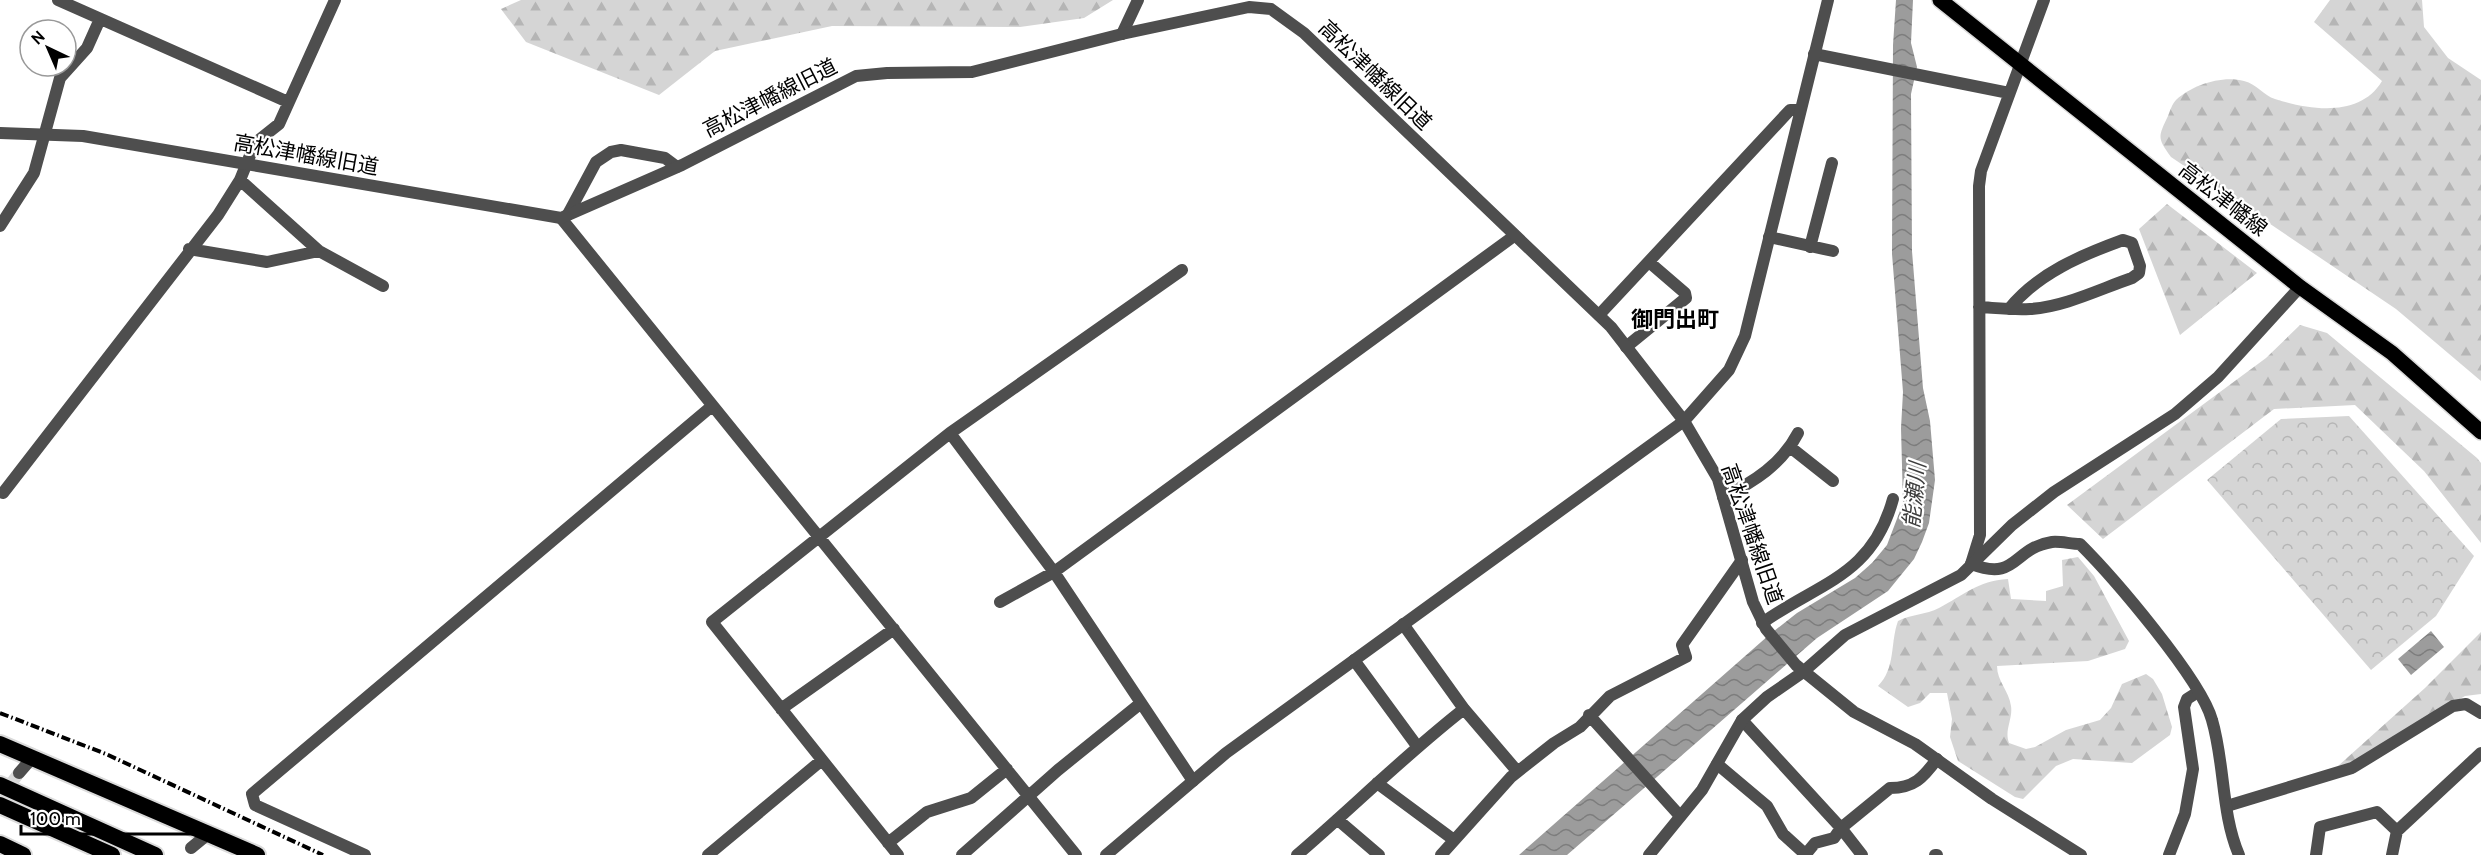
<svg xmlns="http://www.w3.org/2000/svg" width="2481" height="855" font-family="Cabin,'Noto Sans JP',sans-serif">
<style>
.forest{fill:url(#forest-firs)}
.park{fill:url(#park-crowns)}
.water{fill:url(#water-waves)}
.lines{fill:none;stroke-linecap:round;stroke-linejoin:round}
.minor-tunnel{stroke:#d9d9d9;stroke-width:12;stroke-dasharray:12 6;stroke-linecap:butt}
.primary-casing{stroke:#dbdbdb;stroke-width:18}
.trunk-casing{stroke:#dbdbdb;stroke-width:20}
.minor{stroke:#4e4e4e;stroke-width:12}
.tertiary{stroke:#4e4e4e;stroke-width:12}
.primary{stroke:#000;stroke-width:15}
.trunk{stroke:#000;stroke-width:16}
.rail{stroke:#000;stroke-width:4;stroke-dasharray:9 3 1.5 3;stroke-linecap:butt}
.labels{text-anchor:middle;stroke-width:4.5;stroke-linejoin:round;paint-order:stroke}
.street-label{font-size:21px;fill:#000;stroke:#fff}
.neighbourhood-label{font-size:22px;font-weight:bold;fill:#000;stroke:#fff}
.water-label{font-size:22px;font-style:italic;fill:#3d3d3d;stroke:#fff}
</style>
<defs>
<pattern id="forest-firs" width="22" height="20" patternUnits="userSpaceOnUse" patternTransform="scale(1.5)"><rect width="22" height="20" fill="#d5d5d5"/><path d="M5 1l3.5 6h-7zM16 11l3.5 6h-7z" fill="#b5b5b5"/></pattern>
<pattern id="park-crowns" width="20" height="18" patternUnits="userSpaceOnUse" patternTransform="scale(1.5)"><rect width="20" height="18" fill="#d5d5d5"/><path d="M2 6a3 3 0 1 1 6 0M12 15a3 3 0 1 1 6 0" fill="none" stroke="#b5b5b5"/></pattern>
<pattern id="water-waves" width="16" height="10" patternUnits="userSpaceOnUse" patternTransform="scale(1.5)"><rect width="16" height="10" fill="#9c9c9c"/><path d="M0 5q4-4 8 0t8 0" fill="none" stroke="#7d7d7d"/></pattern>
</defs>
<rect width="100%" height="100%" fill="#fff"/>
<!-- forest -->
<path class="forest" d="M521,0h592l-29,18 -64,9 -188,-1 -117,25 -56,44 -133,-53 -25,-33z
M2330,0h92l2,27 24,31 33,22v301l-85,-72 -225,-152c-14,-19 -13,-20 -3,-41 2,-5 4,-12 8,-16 16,-15 46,-25 68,-19 13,3 20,15 31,18 35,11 85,19 107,-18l-68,-59z
M2167,204l90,69 -77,62 -41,-106z
M2300,325l27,8 150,125 4,5v80l-57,-72 -69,-66 -81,4 -171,130 -36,-34 199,-147z
M2078,557l16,19 35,65 -4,8 -37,12 -91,5c0,15 12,25 14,40 2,13 -7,24 -2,37l17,6 9,-2 31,-17 34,-10 11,-12 11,-24 24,-10 7,5 9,15 10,33 -2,8 -38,28 -59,-4 -17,7 -33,33 -8,-2 -57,-36 -8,-24 2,-18 -5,-26h-17l-10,10 -12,4 -30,-21c18,-18 12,-43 20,-65 13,-7 28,-6 41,-13 25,-13 38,-27 69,-29l3,20 35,2v-10l17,-5 -1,-26z
M2481,632v62l-16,2 -114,67 -13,3 87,-78z"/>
<!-- park -->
<path class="park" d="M2349,416l125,140 -38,60 -65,54 -164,-190 74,-61z"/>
<!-- water -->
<path class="water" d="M1896,0h17l-2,43 6,24 -6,27 1,157 11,137 7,33 5,59 -6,43 -7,19 -8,17 -26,32 -71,47 -250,217h-48l250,-220 28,-22 58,-35 17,-15 15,-18 16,-42 -2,-75 2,-36 -11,-138 1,-209z
M2431,631l13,16 -33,28 -13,-16z"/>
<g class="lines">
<!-- minor-tunnel -->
<path class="minor-tunnel" d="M0,798l19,-25"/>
<defs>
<path id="primary" d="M1940,0l360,287 92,66 89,79"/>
<path id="trunk" d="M0,744l257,111
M0,785l155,70
M0,805l112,50
M0,844l23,11"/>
</defs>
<!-- primary casing -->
<use href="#primary" class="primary-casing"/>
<!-- trunk casing -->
<use href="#trunk" class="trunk-casing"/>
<!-- minor -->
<path class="minor" d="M58,0l230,102
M1122,34l16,-34
M1814,54l195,39
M240,180l79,71
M567,216l29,-54 15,-10 10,-2 44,8 12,9
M561,218l515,637
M0,226l34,-53 26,-95 27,-30 13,-29
M1769,237l64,14
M1810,247l22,-84
M189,249l78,13 52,-11 64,35
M1979,307c17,1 34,3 51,2 34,-2 70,-20 102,-31l7,-5 1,-7 -8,-23 -9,-3c-41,15 -85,33 -114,69
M1599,315l191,-205h10
M1626,347l60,-49 -1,-5 -36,-31
M950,433l232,-163
M1790,447l43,34
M3,493l215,-278 22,-35 15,-37 24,-19 56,-124
M1723,497c31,-15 59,-33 75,-64
M1971,564l9,-29 -1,-349 2,-15 63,-171
M1000,602l54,-30 460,-336
M1762,623c58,-41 110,-47 131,-124
M1403,624l61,85 53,62
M1354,660l63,86
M781,709l113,-80
M1589,715l91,101
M1742,720l99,108 21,27
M1717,764l50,42 16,28 22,20
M19,773l13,-15
M1377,783l77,57
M2227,806l125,-38 101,-62 13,-2 15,9
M1338,820l41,35
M888,843l39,-31 44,-14 36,-29
M191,848l17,-14
M365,855l-110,-50 -3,-11 460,-388
M708,855l114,-95
M898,855l-186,-233 238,-189 104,139 139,209 -87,74
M962,855l96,-85 83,-67
M1297,855c56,-48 108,-100 167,-146
M1441,855l70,-78 43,-34 26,-16 30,-31 76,-39 -4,-12 60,-85
M1805,855l10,-12 19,-5 7,-10 49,-40c24,0 33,-10 47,-29
M1935,855h2
M2169,855l16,-41 8,-45 -9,-62 3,-8 11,-7
M2316,855l4,-28 57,-15 20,19 84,-78
M2392,855l5,-24"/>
<!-- tertiary -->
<path class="tertiary" d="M0,133l83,3 478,82 121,-53 174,-89 31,-3 85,-1 150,-38 127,-27 22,2 33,24 307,294 73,94 34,58 35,123 13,27 30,36 58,47 61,32 77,55 89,56
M1971,564c47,18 41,-16 81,-22 8,-1 19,2 28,2 32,32 121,135 132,176 13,44 9,93 27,135
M1193,781l33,-28 458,-332 45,-51 16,-34 83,-336
M1649,855l53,-65 40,-70 25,-23 36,-25 42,-37 116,-60 51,-50 42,-33 121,-78 43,-37 82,-90"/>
<!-- primary -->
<use href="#primary" class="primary"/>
<!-- trunk -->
<use href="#trunk" class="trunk"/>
<!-- rail -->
<path class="rail" d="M0,713l106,41 217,101"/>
</g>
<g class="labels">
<!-- street labels -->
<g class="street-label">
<text transform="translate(1375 75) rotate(44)" y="7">高松津幡線旧道</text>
<text transform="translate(770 98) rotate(-27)" y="7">高松津幡線旧道</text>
<text transform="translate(306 155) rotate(10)" y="7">高松津幡線旧道</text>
<text transform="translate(2223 199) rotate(38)" y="7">高松津幡線</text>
<text transform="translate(1752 534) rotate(71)" y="7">高松津幡線旧道</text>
</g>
<!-- neighbourhood labels -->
<g class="neighbourhood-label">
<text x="1675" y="327">御門出町</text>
</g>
<!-- water labels -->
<g class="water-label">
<text transform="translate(1914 495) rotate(-84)" y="8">能瀬川</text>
</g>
</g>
<!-- north arrow -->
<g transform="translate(48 48) rotate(316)"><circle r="28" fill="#ffffff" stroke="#999999" stroke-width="1.5"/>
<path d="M0-4.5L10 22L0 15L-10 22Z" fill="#000000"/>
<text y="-9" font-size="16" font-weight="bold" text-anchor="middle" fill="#000000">N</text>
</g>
<!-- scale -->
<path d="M21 825v9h172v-9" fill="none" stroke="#000000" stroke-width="3"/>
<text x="30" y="825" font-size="18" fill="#000000" stroke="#ffffff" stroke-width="4.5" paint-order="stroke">100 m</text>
</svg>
